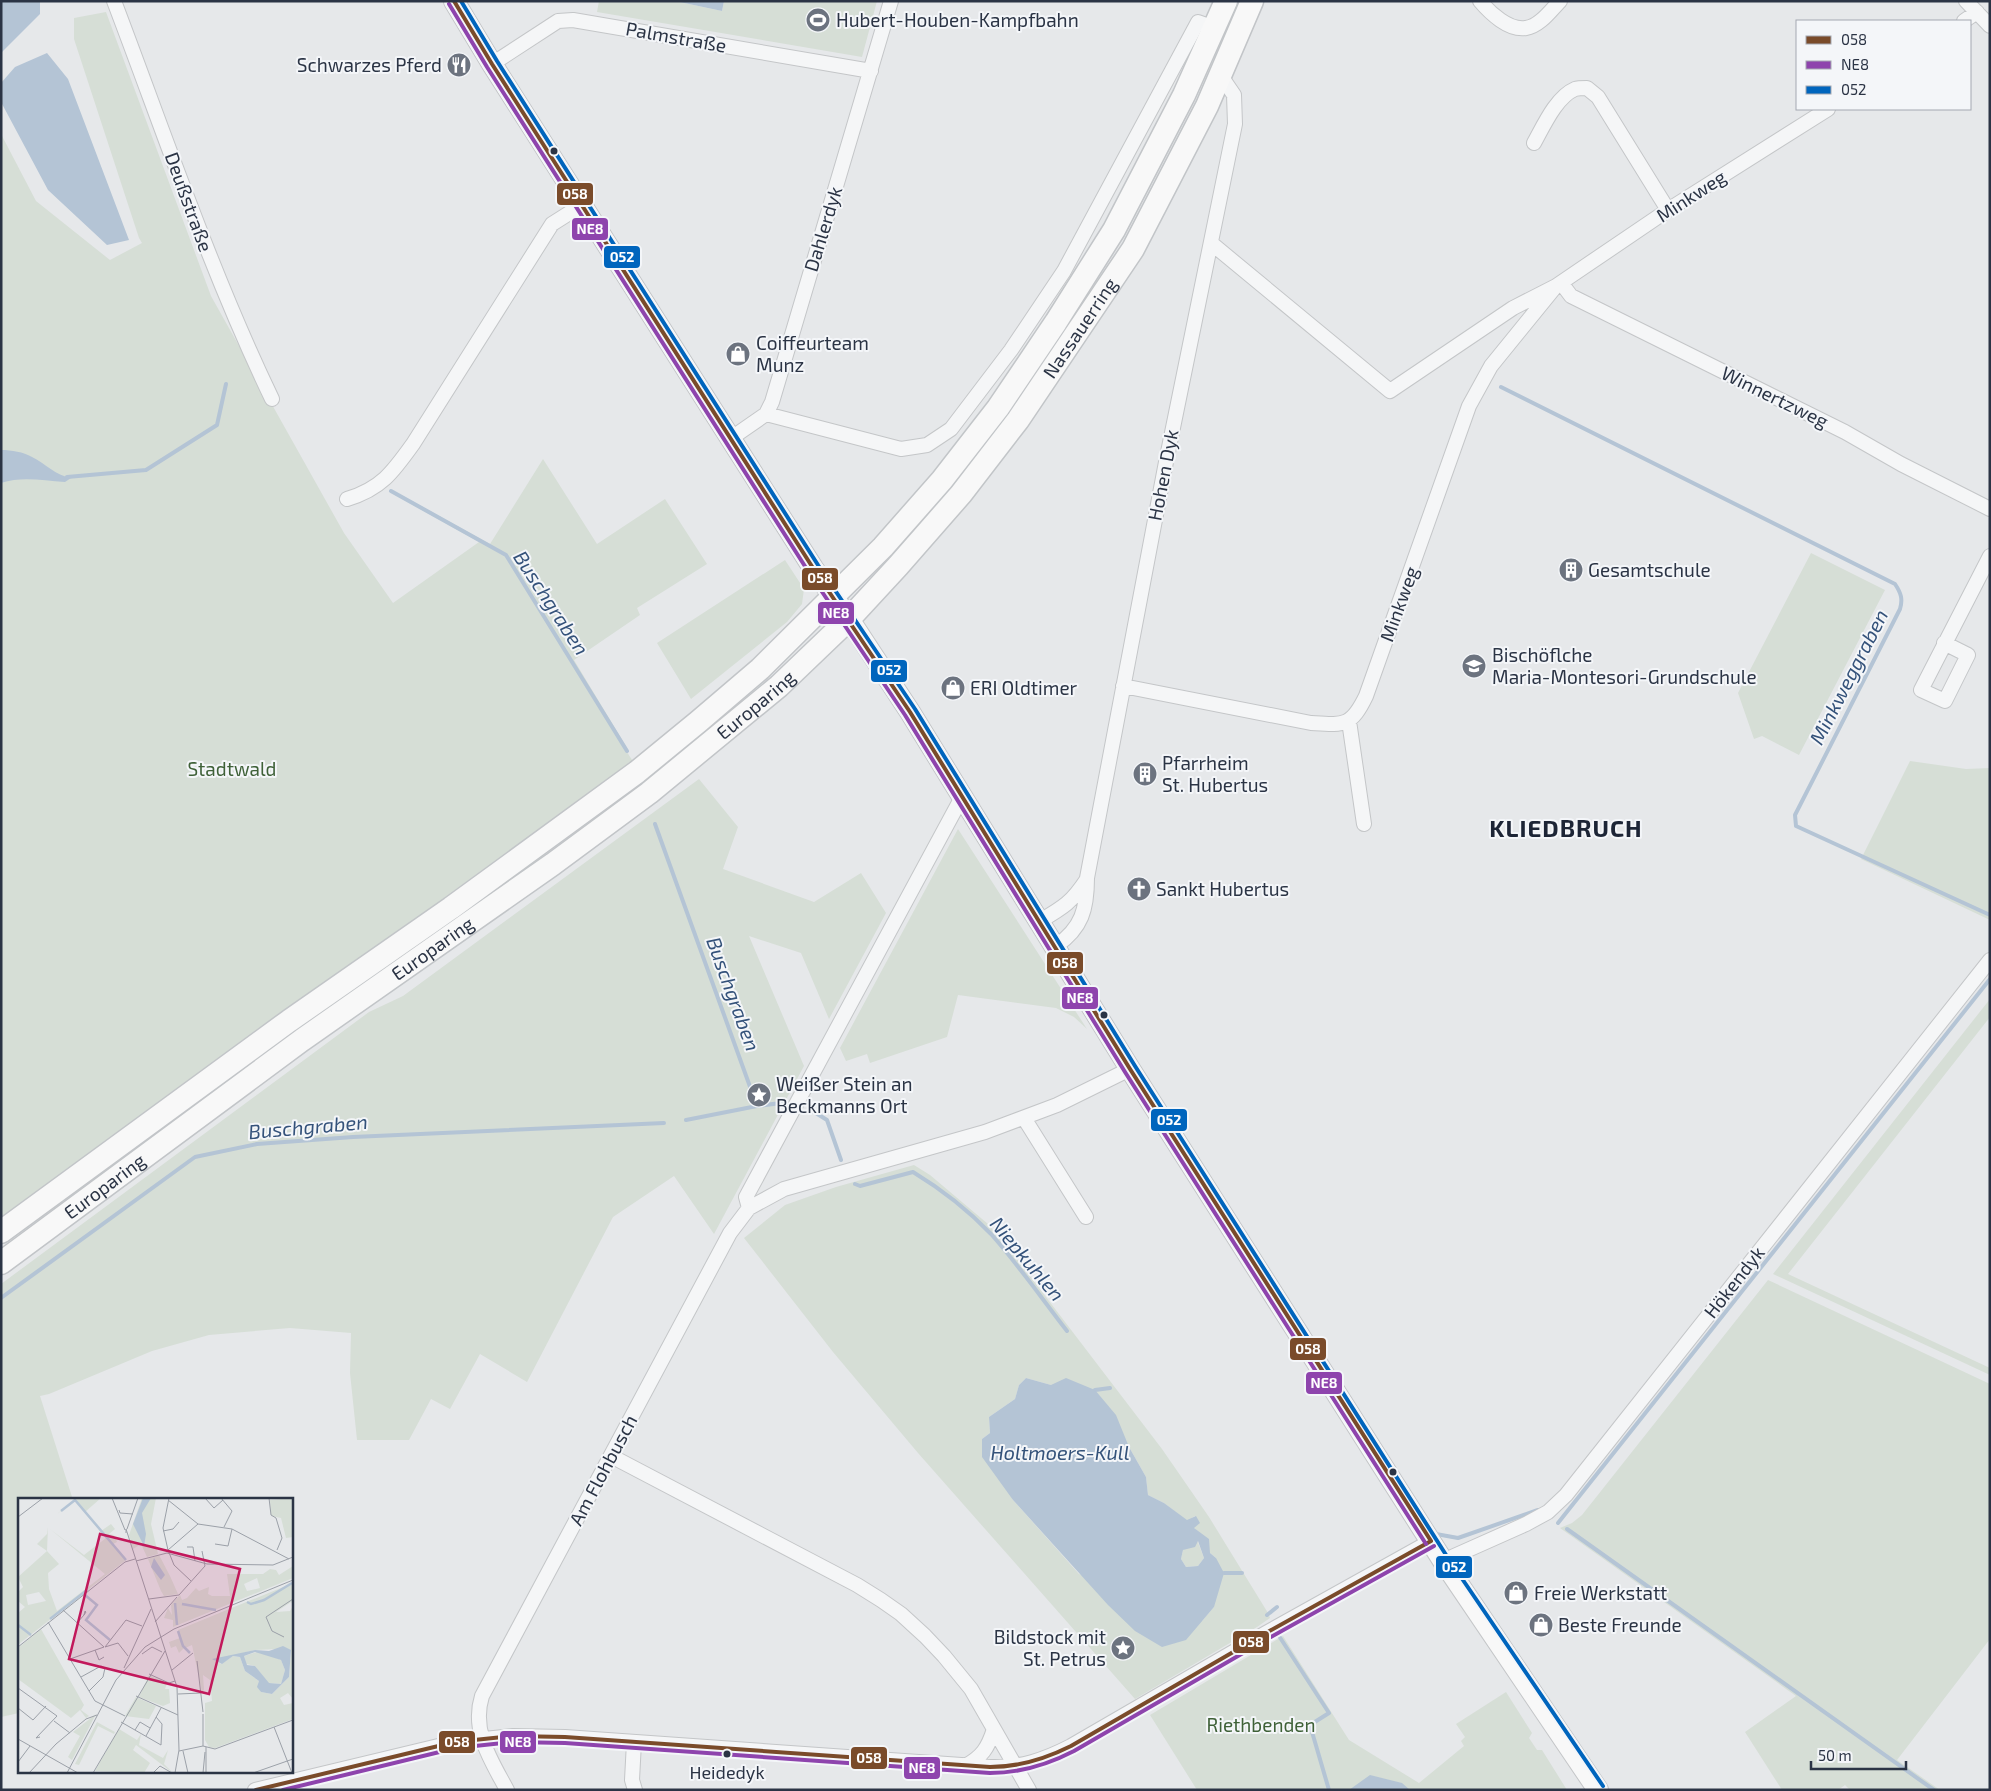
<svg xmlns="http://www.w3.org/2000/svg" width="1991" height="1791" font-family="'Exo 2',sans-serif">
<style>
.green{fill:#d6ded6;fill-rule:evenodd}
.water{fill:#b4c4d5;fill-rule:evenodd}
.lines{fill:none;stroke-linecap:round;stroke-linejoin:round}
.stream{stroke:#b4c4d5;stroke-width:4}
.street-casing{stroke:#c4c6c8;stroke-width:16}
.secondary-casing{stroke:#c4c6c8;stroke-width:22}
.primary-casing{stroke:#c2c5c8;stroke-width:25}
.street{stroke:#f5f6f7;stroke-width:14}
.secondary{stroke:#f8f8f8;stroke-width:20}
.primary{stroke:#f8f8f8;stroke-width:22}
.bus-1-casing{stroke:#f4f6f9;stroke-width:8}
.bus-2-casing{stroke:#f4f6f9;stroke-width:8}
.bus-3-casing{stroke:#f4f6f9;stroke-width:8}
.bus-1{stroke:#7a4b2a;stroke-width:4}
.bus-2{stroke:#8e44ad;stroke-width:4}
.bus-3{stroke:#0065bd;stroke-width:4}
.bus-dot{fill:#2b3445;stroke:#f4f6f9;stroke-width:2}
.labels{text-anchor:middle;stroke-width:4;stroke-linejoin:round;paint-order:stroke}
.bus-label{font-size:18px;fill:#2b3445;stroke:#f4f6f9}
.poi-label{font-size:19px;fill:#2b3445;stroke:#f4f6f9;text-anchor:start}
.street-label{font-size:19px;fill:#2b3445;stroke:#f4f6f9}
.park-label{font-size:19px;fill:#3f6138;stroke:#f4f6f9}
.water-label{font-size:20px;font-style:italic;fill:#34527a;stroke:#f4f6f9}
.district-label{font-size:24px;font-weight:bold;letter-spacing:1px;fill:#1d2536;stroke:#f4f6f9}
.inset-river{fill:none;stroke:#b4c4d5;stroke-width:2.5}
.inset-road{fill:none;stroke:#9ba0a8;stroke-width:1}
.view{fill:#c2185b;fill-opacity:0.15;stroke:#c2185b;stroke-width:2.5}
.inset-edge{fill:none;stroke:#2b3445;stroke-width:2.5}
.line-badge{stroke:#f4f6f9;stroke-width:2}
.badge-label{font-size:14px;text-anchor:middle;font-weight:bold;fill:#fff}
</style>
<rect width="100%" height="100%" fill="#e6e8ea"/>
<!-- green -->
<path class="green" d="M599,1h76l47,10 2,-10h153l-15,56 -265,-45z
M106,12l105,284 133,237 49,70 86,-61 -84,-47h6l89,49 53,-85 54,85 68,-45 42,65 -70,44 3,7 -66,45 53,88 -2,1 9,14 -633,460v-740l12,-4h23l-35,-29v-316l35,67 74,59 32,-17 -3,-5 -65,-199v-21z
M1811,553l74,37 -86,165 -37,-19 -8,3 -16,-46z
M785,560l19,29 -2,15 -15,18 -96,77 -34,-56z
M1910,761l56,8 24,-1v152l-129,-61z
M699,779l39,48 -15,42 91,33 47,-29 25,40 -57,106 -28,-66 -52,-17 55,130 -90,168 -40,-58 -61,41 -86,165 -47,-28 -30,55 -19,-10 -22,41h-52l-7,-67 1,-40 -61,-5 -81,7 -57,16 -103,43 -9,2 33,104h-54v213l-18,4v-433l368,-272 34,-16z
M958,829l129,200 -13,-12 -18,-9 -98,-13 -11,42 -77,26 -3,-9 -21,7 -6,-13z
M1990,999v18l-202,257 202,94v7l-217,-101z
M914,1165l16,10 58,49 32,39 142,186 47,68 59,96 2,5 -13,9 -122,72 -217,-246 -85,-101 -89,-114 41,-33 51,-18zM1026,1378l25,7 78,62 17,30 2,18 16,8 23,18 8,-5 -1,12 16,25 6,5 -2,49 -12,14 -123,-47 -66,-74 -31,-61 8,-6 -1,-16 26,-18 4,-14z
M1768,1280l222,104v255l-93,121 43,30h-90l-5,-5 -7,5h-56l-37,-58 51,-36 -236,-168 12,-5 10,-8z
M1197,1540l7,18 -6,8 -12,1 -5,-8 2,-9z
M1283,1636l66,104 70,43 45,-37 -3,-5 4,-4 -9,-13 50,-32 26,41 -3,5 8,12h5l25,40h-370l-47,-75z"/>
<!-- water -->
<path class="water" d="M1,1h39v13l-39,39z
M675,1h49l-2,10z
M47,53l21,26 61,161 -22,5 -59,-55 -47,-88v-19l14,-16z
M1,450c11,0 22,2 31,7 14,7 23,18 39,21l-6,4c-22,-1 -42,-6 -64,1z
M1026,1378l25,7 15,-7 29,12 21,25 13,32 17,30 2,18 16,8 23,17 9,-4 4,7 -6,5 15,11 1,14 6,5 8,15 -10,34 -28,33 -24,7 -27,-16 -27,-26 -95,-105 -31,-43v-18l8,-6 -1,-16 26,-18 4,-14zM1198,1541l6,17 -6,8 -12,1 -5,-8 2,-9 12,-3z
M1370,1775l32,8 8,7h-61z"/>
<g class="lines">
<!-- stream -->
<path class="stream" d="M1501,387l394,197c6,9 8,15 5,25l-105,206 1,11 194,89
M67,477l79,-7 71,-45 9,-41
M391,491l115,64 121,196
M655,824l102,282
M811,1110l16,10 14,40
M686,1120l71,-14 24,-3
M855,1184l5,2 53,-14c28,17 55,38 78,62 26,29 52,66 76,97
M1,1298l194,-141 62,-13 96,-7 311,-14
M1095,1390l15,-2
M1558,1523l432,-544
M1567,1529l367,261
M1436,1534l22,4 80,-28
M1224,1573h18
M1267,1615l10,-8
M1279,1636l50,77 -19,12 19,65"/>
<defs>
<path id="street" d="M114,1c51,134 96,269 158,398
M1480,1c10,12 29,30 46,27 14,-2 25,-18 34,-27
M1966,1l24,25
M1964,21l13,-9
M492,64l66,-43 15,-1 298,51
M1534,143c9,-16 22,-46 41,-54 3,-1 8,-1 12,-1l11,9 70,113
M1562,284l9,12 274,136 56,32 89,45
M1556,286l112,-76 160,-101
M766,414l135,35 26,-4 24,-16 60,-79 53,-79 134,-249 17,6
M730,439l36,-25 6,-12 119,-401
M347,499c34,-10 46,-27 66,-55l139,-220 30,-19
M1944,643l24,12 -23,46 -24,-11 69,-134
M1123,686l188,37c33,2 40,4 55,-27l103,-290 22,-40 65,-80 -43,22 -123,83 -179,-148
M1349,721l15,103
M1040,921c24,-14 32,-19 47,-42
M1056,946c26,-18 31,-37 31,-68l79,-416 69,-338 -1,-29 -13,-19
M1024,1118l62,99
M749,1208l-3,-11 216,-400
M611,1456l246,129 24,15 20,14 24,22 19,20 27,33 58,101
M1443,1561l83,-37 22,-12 18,-17 424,-535
M634,1742l-2,38 3,10
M965,1766c17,-9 23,-18 29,-37
M255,1790l200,-48 58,-6 52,1 425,30c30,1 54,-7 81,-21l195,-113 165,-92
M507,1790c-16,-30 -36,-59 -25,-94l248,-463 19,-25 35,-19 201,-57 72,-27 73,-36"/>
<path id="secondary" d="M454,1l38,63 321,504 36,51 61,93 220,357 313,492 155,229"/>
<g id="primary">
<path d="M1,1232l288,-211 162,-113 186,-136 61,-50 62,-53 123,-122 59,-67 56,-72 58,-86 58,-92 70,-135 42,-94"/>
<path id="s1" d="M1,1263l301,-223 251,-176 96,-71 130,-107 70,-67 49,-53 63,-72 57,-74 115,-171 74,-143 45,-105"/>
</g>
</defs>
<!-- street casing -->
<use href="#street" class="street-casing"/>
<!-- secondary casing -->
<use href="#secondary" class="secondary-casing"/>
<!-- primary casing -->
<use href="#primary" class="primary-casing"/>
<!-- street -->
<use href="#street" class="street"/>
<!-- secondary -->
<use href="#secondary" class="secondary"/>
<!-- primary -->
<use href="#primary" class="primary"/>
<defs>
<path id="bus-1" d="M454,1l38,63 321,504 97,144 220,357 301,472
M256,1790l199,-48 58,-6 52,1 425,30c29,0 55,-8 81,-21l195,-113 165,-92"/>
<path id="bus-2" d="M449,4l38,63 321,504 97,144 220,357 301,472
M283,1790l173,-42 57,-6 52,1 425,30c30,0 57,-8 84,-22l195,-113 165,-92"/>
<path id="bus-3" d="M461,1l36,60 321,504 97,144 220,357 313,492 155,228"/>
</defs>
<!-- bus-1 casing -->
<use href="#bus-1" class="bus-1-casing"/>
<!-- bus-2 casing -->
<use href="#bus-2" class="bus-2-casing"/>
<!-- bus-3 casing -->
<use href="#bus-3" class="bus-3-casing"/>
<!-- bus-1 -->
<use href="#bus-1" class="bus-1"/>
<!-- bus-2 -->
<use href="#bus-2" class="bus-2"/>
<!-- bus-3 -->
<use href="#bus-3" class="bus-3"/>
</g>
<!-- icons -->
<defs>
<symbol id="stadium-disc" viewBox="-11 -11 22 22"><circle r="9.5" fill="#6c737f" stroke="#f4f6f9"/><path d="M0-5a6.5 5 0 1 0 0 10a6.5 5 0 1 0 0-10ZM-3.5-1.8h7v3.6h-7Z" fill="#fff"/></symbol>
<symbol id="restaurant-disc" viewBox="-11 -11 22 22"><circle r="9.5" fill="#6c737f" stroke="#f4f6f9"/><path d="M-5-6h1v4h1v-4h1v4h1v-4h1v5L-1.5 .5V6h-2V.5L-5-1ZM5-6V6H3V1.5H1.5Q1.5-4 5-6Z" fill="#fff"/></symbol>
<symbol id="shop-disc" viewBox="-11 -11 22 22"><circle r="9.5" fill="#6c737f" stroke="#f4f6f9"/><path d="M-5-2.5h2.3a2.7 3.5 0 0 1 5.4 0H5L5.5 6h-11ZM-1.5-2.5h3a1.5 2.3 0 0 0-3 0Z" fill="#fff"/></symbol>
<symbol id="building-disc" viewBox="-11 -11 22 22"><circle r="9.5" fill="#6c737f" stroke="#f4f6f9"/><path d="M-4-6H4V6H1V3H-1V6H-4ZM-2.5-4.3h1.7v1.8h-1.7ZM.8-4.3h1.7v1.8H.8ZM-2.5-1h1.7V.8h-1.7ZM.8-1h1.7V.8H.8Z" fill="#fff"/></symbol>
<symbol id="school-disc" viewBox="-11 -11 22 22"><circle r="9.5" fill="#6c737f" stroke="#f4f6f9"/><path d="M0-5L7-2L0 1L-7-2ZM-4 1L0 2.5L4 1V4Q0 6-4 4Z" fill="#fff"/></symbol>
<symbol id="church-disc" viewBox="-11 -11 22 22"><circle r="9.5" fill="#6c737f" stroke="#f4f6f9"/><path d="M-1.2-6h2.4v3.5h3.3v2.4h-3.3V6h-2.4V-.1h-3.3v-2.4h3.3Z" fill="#fff"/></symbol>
<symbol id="sight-disc" viewBox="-11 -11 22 22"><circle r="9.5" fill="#6c737f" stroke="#f4f6f9"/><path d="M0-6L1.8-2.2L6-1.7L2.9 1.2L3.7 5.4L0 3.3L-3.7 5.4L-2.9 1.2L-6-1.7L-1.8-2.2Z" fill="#fff"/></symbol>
</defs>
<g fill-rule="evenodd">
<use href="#stadium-disc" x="804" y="6" width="28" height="28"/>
<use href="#restaurant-disc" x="445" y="51" width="28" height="28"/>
<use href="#shop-disc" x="724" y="340" width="28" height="28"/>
<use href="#building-disc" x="1557" y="556" width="28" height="28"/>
<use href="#school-disc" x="1460" y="652" width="28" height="28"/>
<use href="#shop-disc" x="939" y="674" width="28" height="28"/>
<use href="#building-disc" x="1131" y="760" width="28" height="28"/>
<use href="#church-disc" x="1125" y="875" width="28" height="28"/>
<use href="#sight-disc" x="745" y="1081" width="28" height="28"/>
<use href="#shop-disc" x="1502" y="1579" width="28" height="28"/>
<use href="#shop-disc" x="1527" y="1611" width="28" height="28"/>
<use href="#sight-disc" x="1109" y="1634" width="28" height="28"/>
</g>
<!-- markers -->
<g class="bus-dot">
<circle cx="554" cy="151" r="4.5"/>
<circle cx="1104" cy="1015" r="4.5"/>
<circle cx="1393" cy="1472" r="4.5"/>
<circle cx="727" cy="1754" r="4.5"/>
</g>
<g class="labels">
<!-- bus labels -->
<g class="bus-label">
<text x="727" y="1779">Heidedyk</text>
</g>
<!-- poi labels -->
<g class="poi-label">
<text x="836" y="27">Hubert-Houben-Kampfbahn</text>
<text x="442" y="72" text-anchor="end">Schwarzes Pferd</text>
<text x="756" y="350">Coiffeurteam<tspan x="756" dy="22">Munz</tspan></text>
<text x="1588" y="577">Gesamtschule</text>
<text x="1492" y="662">Bischöflche<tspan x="1492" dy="22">Maria-Montesori-Grundschule</tspan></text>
<text x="970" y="695">ERI Oldtimer</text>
<text x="1162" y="770">Pfarrheim<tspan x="1162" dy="22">St. Hubertus</tspan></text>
<text x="1156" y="896">Sankt Hubertus</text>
<text x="776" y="1091">Weißer Stein an<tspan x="776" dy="22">Beckmanns Ort</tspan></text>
<text x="1534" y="1600">Freie Werkstatt</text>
<text x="1558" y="1632">Beste Freunde</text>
<text x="1106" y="1644" text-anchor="end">Bildstock mit<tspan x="1106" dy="22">St. Petrus</tspan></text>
</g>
<!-- street labels -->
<g class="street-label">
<text transform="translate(676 37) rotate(10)" y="7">Palmstraße</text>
<text transform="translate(1691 196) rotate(-33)" y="7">Minkweg</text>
<text transform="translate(189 202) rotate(70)" y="7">Deußstraße</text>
<text transform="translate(823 229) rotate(-73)" y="7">Dahlerdyk</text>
<text dy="7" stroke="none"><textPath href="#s1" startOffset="1438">Nassauerring</textPath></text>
<text transform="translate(1775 397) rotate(26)" y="7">Winnertzweg</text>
<text transform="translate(1163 475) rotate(-79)" y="7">Hohen Dyk</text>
<text transform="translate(1399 604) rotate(-70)" y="7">Minkweg</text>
<text dy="7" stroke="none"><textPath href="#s1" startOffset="939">Europaring</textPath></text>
<text dy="7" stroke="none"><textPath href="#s1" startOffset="534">Europaring</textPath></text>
<text dy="7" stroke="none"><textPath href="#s1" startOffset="129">Europaring</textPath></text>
<text transform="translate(1734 1282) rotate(-52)" y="7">Hökendyk</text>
<text transform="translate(603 1470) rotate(-62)" y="7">Am Flohbusch</text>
</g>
<!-- park labels -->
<g class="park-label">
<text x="232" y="776">Stadtwald</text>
<text x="1261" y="1732">Riethbenden</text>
</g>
<!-- water labels -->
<g class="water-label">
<text transform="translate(551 603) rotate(57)" y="7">Buschgraben</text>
<text transform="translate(1849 677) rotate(-63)" y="7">Minkweggraben</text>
<text transform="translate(733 994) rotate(70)" y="7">Buschgraben</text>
<text transform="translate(308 1127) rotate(-5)" y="7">Buschgraben</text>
<text transform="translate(1027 1259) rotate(50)" y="7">Niepkuhlen</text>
<text x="1060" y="1460">Holtmoers-Kull</text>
</g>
<!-- district labels -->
<g class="district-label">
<text x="1566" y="837">KLIEDBRUCH</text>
</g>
</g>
<!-- overview -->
<g transform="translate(18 1498)">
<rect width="275" height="275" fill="#e6e8ea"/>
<path d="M55,0h28l-16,14 16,19 10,-7 4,5 -6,5 5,1 3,7 -4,2 13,16 -107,84 -1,-31 7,-6 -7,-6v-9l5,-5 -5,-10 29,-26 12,13 -11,9 1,16 8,22 48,-37 -55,-45 34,26 22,-17 -31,-37 -18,13 -9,13 -1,24 -10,-7 10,-10 1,-7 -19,-15 19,15 9,-13 17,-14zM21,94l7,9 -18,4 -2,-10zM124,0h14l-5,26 7,30 -11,3 -6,-13 -8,5 -4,-14zM275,0v39l-7,1 -5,-20 -10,-2 -1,-16zM141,57l11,21 8,18 -14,2 -3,-5 -13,-32zM275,68v12l-120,49v-7l-9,-2 4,-10 4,7 -1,-10 9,-10 2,5 5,-2 9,-10 3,3 10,-4 -1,7 4,2h18l-3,-22h36l7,-5 6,1 3,5zM239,80l3,10 -13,3 -3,-7zM275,85v21l-2,-2 -15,10 14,-1 3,-5v93l-5,-6 -8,5 4,7 9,-2v16l-78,29 -6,-1 -4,-7v-37l7,-2 -2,-21 -7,-5 1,15 -2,2 -10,-47 -7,3 5,5 -6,-5 -5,5 -3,-7 -5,2 -2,-6 11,-4 -2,-8zM260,151l13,1 -2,27 -17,17 -11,-2 -3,-5 1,-6 -14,-10 -5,-14 -7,-1 -12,8 -6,-4 40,-10zM23,131l43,76 -3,5 8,6 -3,2 -6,-8 -9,8 -53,-39v-31zM242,153l21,9 4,10 -4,14 -13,-1 -13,-17 -9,-2 -2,-8zM131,177l18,8 -2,6h4l1,14 -7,3 -24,-9zM118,199l20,9 -7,13 -24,-3zM78,216l-24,46 -4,-3 12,-21 -7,-4zM79,224l18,10 -1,2 -16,-8 -19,39 -4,-1zM101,231l18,11 4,-6 -2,11 24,13 5,-8 -4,14 9,9 -37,-28 -3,5 17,13 -6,10 -49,-2z" fill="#d6ded6" fill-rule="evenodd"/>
<path d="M125,0h8l-9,15 4,21 -2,12 -11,-22zM136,60l11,17 -4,5 -10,-13zM265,148l8,4 -2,27 -17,17 -11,-2 -4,-5 2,-6 -14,-10 -5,-14 -7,-1 -11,8 -10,-5 43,-9 14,1zM237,154l26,8 4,10 -4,14 -12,-1 -14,-17 -8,-1 -3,-9z" fill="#b4c4d5" fill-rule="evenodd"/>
<path class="inset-river" d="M43,13l14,-11 51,60M67,97l12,10 -11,15 24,20M229,104l4,2 13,-4 28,-17M157,105l2,22M164,106l34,6M32,121l37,-29M0,127l13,10M160,133l5,15 7,7"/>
<path class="inset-road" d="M94,0l13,32M151,0l-6,30 5,22 6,15 17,16M187,0l9,10 9,-8M203,0l11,13 -8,16M251,0l2,17 5,3 6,20 -5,12M150,2l30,24M101,12l1,3 13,1M0,19l25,-19M109,31l11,-31M145,33l10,-2 6,-7M108,35v-4l51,158 2,63 -4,23M197,46l13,2 4,-17M169,49h6l2,14M150,52l30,-26 34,5 57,30M118,63l31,-8 40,11 66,1 20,-8M131,101l30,-4 26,-29 -3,-15M45,112l41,37M30,124l47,79 30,15M137,124l22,-25M59,125l7,-8 2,-3 -1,-1 -1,4M266,139l-12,-6 -6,-14 27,-18M0,149l107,-85 10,-3M77,152l4,10 5,-3M124,156l10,-7 10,5M110,158l-10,-13 -13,4 21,-27 16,6M52,161l34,-12M179,163l6,51M106,170l27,-59M154,172l21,-17M131,176l20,9 6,-2M63,179l20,-11 4,2 -2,9 -14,14M0,190l39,28 -21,22 4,-1M160,196l23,-1M118,198l42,19M0,210l15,12 13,-14M36,223l16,12M103,224l40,23 1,-21 -6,-7M256,229l18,46M117,232l5,-8 10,6M128,238l15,-28M0,241l60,34M185,248l12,3 78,-29M185,248v-32M188,249v26M161,253l24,-5M165,253l5,22M0,264l12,-16M11,275l27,-29 30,-25 11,-4M49,275l49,-93 29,-33 29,-18 119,-49M75,275l72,-122M135,275l7,-7 12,7M185,275l2,-21M235,275l40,-14"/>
<path class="view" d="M82,36l140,35 -31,125 -140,-35z"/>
<rect width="275" height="275" class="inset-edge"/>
</g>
<g class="line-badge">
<rect x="556" y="182" width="38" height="24" rx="5" fill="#7a4b2a"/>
<rect x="571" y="217" width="38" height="24" rx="5" fill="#8e44ad"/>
<rect x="603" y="245" width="38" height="24" rx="5" fill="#0065bd"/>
<rect x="801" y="567" width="38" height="24" rx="5" fill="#7a4b2a"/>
<rect x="817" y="601" width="38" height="24" rx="5" fill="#8e44ad"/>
<rect x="870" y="659" width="38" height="24" rx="5" fill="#0065bd"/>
<rect x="1046" y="951" width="38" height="24" rx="5" fill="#7a4b2a"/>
<rect x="1061" y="986" width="38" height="24" rx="5" fill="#8e44ad"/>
<rect x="1150" y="1108" width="38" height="24" rx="5" fill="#0065bd"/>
<rect x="1289" y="1337" width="38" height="24" rx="5" fill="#7a4b2a"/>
<rect x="1305" y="1371" width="38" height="24" rx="5" fill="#8e44ad"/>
<rect x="1435" y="1555" width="38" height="24" rx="5" fill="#0065bd"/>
<rect x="1232" y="1630" width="38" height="24" rx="5" fill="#7a4b2a"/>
<rect x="438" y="1730" width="38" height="24" rx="5" fill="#7a4b2a"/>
<rect x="499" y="1730" width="38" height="24" rx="5" fill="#8e44ad"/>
<rect x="850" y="1746" width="38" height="24" rx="5" fill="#7a4b2a"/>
<rect x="903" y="1756" width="38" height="24" rx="5" fill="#8e44ad"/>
</g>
<g class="badge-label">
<text x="575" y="199">058</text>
<text x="590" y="234">NE8</text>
<text x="622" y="262">052</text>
<text x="820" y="583">058</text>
<text x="836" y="618">NE8</text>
<text x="889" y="675">052</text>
<text x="1065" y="968">058</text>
<text x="1080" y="1003">NE8</text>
<text x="1169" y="1125">052</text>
<text x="1308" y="1354">058</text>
<text x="1324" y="1388">NE8</text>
<text x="1454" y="1572">052</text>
<text x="1251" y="1647">058</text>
<text x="457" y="1747">058</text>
<text x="518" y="1747">NE8</text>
<text x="869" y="1763">058</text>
<text x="922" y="1773">NE8</text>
</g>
<!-- border -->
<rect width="1991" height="1791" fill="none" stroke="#2b3445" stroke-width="5"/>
<!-- legend -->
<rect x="1796" y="20" width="175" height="90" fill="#f4f6f9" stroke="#a4a8b1"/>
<rect x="1806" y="36" width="25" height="8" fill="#7a4b2a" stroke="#a4a8b1"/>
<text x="1841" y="45" font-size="15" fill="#2b3445">058</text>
<rect x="1806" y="61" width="25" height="8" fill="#8e44ad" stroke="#a4a8b1"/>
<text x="1841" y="70" font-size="15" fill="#2b3445">NE8</text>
<rect x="1806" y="86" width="25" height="8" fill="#0065bd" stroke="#a4a8b1"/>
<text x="1841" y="95" font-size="15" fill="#2b3445">052</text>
<!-- scale -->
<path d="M1811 1761v8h95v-8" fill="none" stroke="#2b3445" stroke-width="2.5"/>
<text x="1818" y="1761" font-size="15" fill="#2b3445" stroke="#f4f6f9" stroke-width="4" paint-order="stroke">50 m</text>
</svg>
